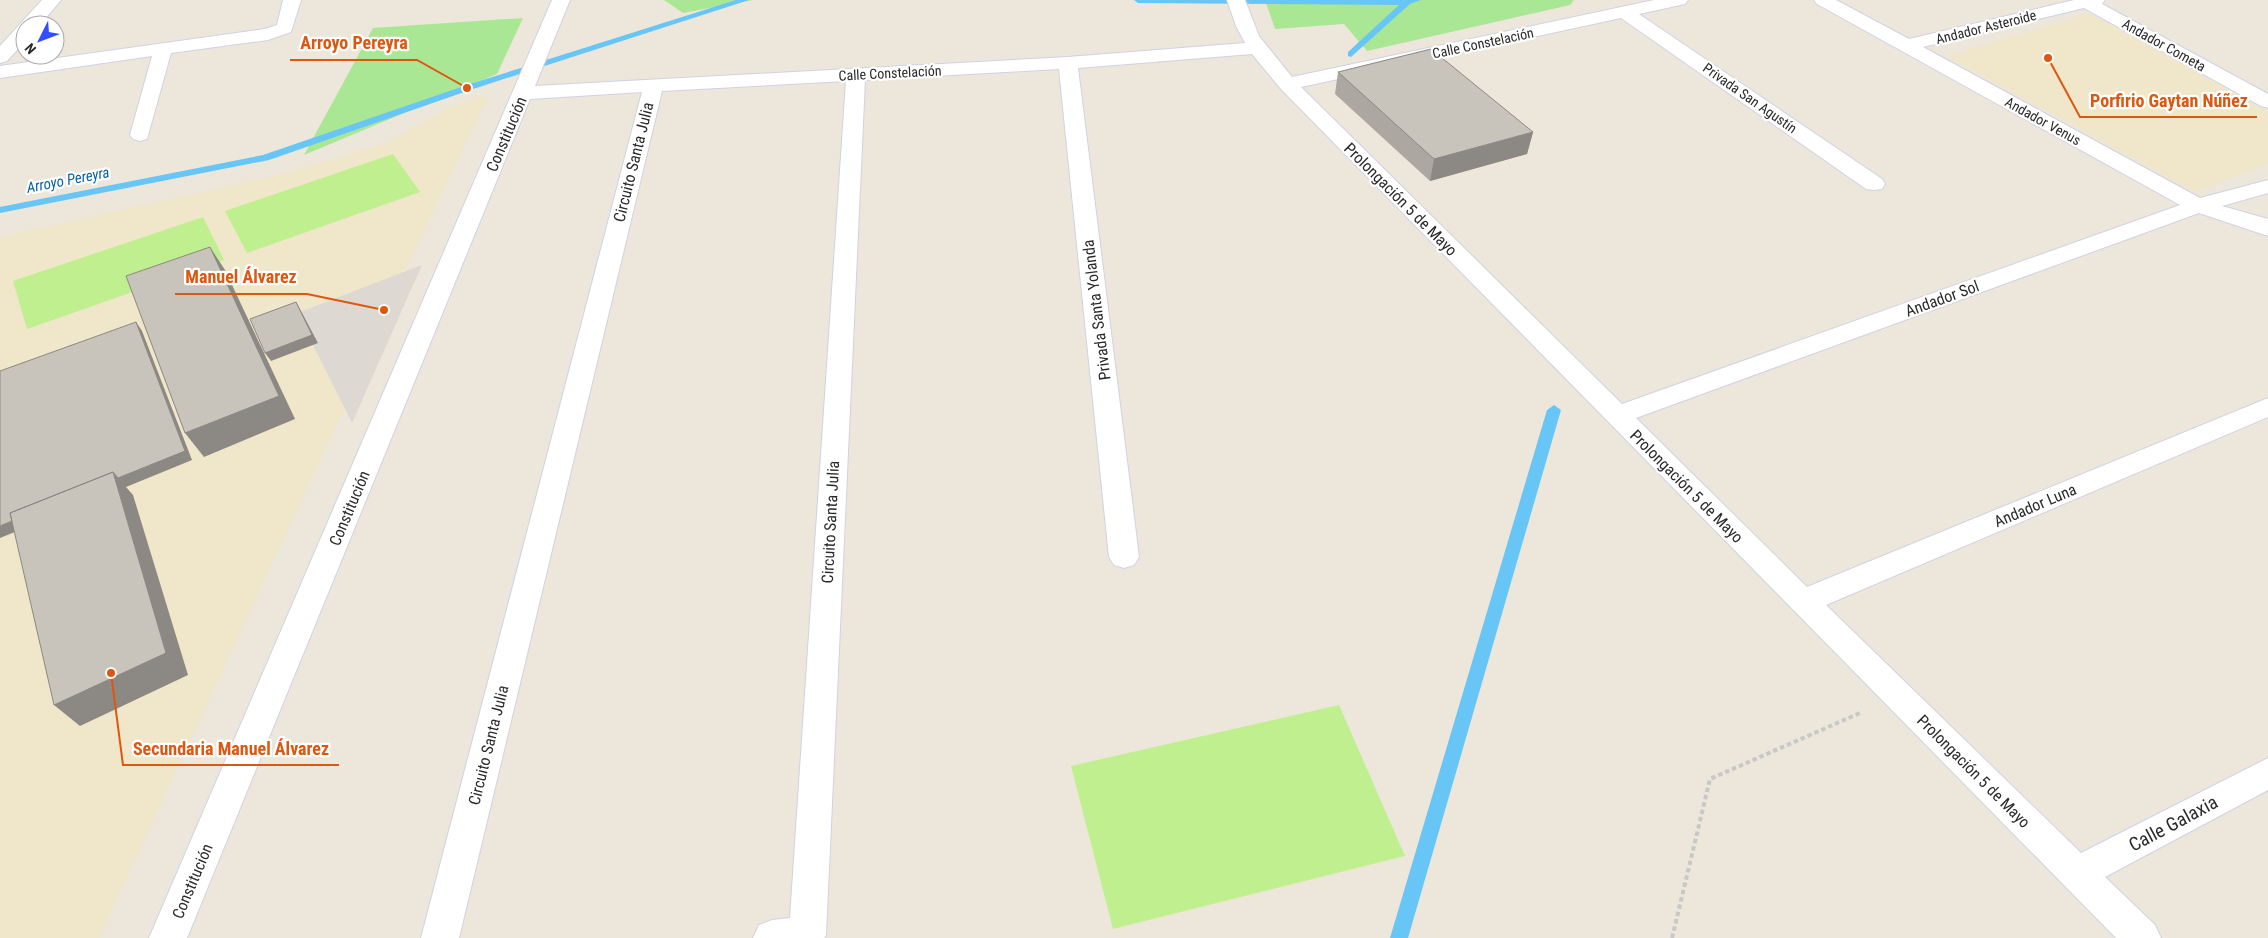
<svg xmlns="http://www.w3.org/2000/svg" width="2268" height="938" font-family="'Roboto Condensed',sans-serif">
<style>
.education{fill:#f0e6c9}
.green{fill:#aae794}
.pitch{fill:#c0ef8f}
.plaza{fill:#ddd9d2}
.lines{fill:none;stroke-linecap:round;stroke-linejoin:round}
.stream{fill:#67c6f5;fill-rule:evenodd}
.minor-casing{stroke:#d0d2e4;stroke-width:2}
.path{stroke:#c8c8c8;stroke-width:4;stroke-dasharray:4.5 3;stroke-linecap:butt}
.minor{fill:#fff;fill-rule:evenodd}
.wall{fill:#aca8a1}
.shaded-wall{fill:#8c8883}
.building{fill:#c8c3bb;stroke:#8c8883}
.labels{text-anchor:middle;stroke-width:4.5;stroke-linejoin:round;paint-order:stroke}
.far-street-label{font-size:14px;fill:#2a2a2a;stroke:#fff}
.far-water-label{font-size:15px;font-style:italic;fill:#0562a2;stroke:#fff}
.street-label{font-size:16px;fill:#2a2a2a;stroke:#fff}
.near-street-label{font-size:19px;fill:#2a2a2a;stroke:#fff}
.leader{fill:none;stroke:#de570e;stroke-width:2}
.callout-dot{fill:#de570e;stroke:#fff;stroke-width:2}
.callout-label{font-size:18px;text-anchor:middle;font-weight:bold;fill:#de570e;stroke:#fff;stroke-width:4.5;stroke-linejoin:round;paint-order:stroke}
</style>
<rect width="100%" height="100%" fill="#ede6db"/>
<!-- education -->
<path class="education" d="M2090,14l178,98v52l-73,28 -249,-136z
M489,94l-84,178 -108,41 47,96 -245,529h-99v-701l279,-62 108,-32 63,-36z"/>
<!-- green -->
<path class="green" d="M664,0h89l-70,13z
M1265,0h309l-4,5 -203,46 -23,-27 -69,5z
M523,18l-26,56 -193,81 69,-127z"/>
<!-- pitch -->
<path class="pitch" d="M393,154l27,38 -173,61 -22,-42z
M203,217l21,43 -197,69 -14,-48z
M1339,705l66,151 -292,73 -42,-163z"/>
<!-- plaza -->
<path class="plaza" d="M422,265l-17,38 -53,120 -55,-110z"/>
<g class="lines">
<!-- stream -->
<path class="stream" d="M736,0h13l-279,90 -201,70 -269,53v-6l263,-52 201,-69z
M1134,0h287l-11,4 -59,53 -3,-1v-4l51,-47 -261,-2z
M1554,405l7,5 -153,528h-18l157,-528z"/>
<defs>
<path id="minor" d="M42,0h19l-21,25h-15v16l-18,20 -7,2v-17z
M283,0h18l-10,32 -23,8 -97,13 -24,86 -7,2 -7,-2 -3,-4 22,-79 -152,22v-12l265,-37 12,-4z
M552,0h18l-35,86 533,-29 177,-14 -9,-17 -9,-26h18l14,36 33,41 362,-77h34l-3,4 -46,10 243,165 3,5 -3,5 -8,1 -8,-1 -245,-171 -320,69 321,317 558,-199 -363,-201 -3,-4h22l73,39 165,-39h31l-3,4 166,90v14l-7,-2 -177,-98 -161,39 277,151 68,-18v13l-46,13 46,13v17l-69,-23 -563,205 171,169 461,-189v19l-442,188 255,248 187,-95v32l-163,87 50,48 6,13h-45l-836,-850 -28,-34 -174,14 61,489 -5,8 -10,3 -10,-3 -5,-8 -50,-488 -194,11 -39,855 -2,3h-71l6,-13 13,-5 18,-2 56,-837 -184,10 -203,847h-38l221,-846 -112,7 -343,839h-38z"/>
</defs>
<!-- minor casing -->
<use href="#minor" class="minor-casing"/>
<!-- path -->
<path class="path" d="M1672,938l38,-159 150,-66"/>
<!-- minor -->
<use href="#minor" class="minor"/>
</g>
<!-- wall -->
<path class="wall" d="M1338,72l195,60 -6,22 -97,27 -95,-87z"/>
<!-- shaded-wall -->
<path class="shaded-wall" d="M1533,132l-6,22 -97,27 4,-22z
M210,247l15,23 70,149 -91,38 -19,-24z
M296,302l5,9 17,32 -47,18 -6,-8z
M136,322l6,9 50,129 -66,27 7,8 55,180 -108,51 -26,-21 64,-215 -118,48v-12l113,-54z"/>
<!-- building -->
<path class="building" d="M1431,49l102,83 -99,27 -96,-87z
M210,247l69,149 -94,37 -59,-157z
M296,302l16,33 -47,18 -15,-34z
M136,322l49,129 -67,27 -5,-6 -103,41 2,8 -12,5v-155z
M113,472l53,181 -112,52 -44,-192z"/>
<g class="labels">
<!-- far-street labels -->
<g class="far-street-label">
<text transform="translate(1986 27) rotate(-14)" y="5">Andador Asteroide</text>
<text transform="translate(1483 43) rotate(-12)" y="5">Calle Constelación</text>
<text transform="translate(2164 45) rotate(29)" y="5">Andador Cometa</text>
<text transform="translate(890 73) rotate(-3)" y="5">Calle Constelación</text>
<text transform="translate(1750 98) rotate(35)" y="5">Privada San Agustín</text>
<text transform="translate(2043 121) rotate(29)" y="5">Andador Venus</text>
</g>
<!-- far-water labels -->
<g class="far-water-label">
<text transform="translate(68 180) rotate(-11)" y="5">Arroyo Pereyra</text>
</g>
<!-- street labels -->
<g class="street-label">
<text transform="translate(506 134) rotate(-67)" y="6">Constitución</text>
<text transform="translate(633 162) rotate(-76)" y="6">Circuito Santa Julia</text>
<text transform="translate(1401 199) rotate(45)" y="6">Prolongación 5 de Mayo</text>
<text transform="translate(1942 298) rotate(-20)" y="6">Andador Sol</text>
<text transform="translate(1096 310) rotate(-97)" y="6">Privada Santa Yolanda</text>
<text transform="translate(1687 486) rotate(45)" y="6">Prolongación 5 de Mayo</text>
<text transform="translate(2035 505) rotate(-23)" y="6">Andador Luna</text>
<text transform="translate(349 508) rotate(-67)" y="6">Constitución</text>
<text transform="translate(830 522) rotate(-87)" y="6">Circuito Santa Julia</text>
<text transform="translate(488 745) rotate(-76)" y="6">Circuito Santa Julia</text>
<text transform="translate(1974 771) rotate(45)" y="6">Prolongación 5 de Mayo</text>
<text transform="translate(192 881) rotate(-67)" y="6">Constitución</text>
</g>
<!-- near-street labels -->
<g class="near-street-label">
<text transform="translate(2173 823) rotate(-28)" y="7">Calle Galaxia</text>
</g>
</g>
<!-- callouts -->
<path class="leader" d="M467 88L417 60H290M2048 58L2080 117H2257M384 310L307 294H175M111 673L123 765H339"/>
<g class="callout-dot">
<circle cx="467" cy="88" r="5"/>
<circle cx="2048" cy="58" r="5"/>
<circle cx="384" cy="310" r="5"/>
<circle cx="111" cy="673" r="5"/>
</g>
<g class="callout-label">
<text x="354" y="49">Arroyo Pereyra</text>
<text x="2169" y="107">Porfirio Gaytan Núñez</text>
<text x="241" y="283">Manuel Álvarez</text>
<text x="231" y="755">Secundaria Manuel Álvarez</text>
</g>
<!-- north arrow -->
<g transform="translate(40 40) rotate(228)"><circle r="24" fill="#ffffff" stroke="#aaaaaa"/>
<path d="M0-4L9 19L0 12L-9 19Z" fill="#364dff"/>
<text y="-8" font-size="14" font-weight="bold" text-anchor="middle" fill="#2a2a2a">N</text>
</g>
</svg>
